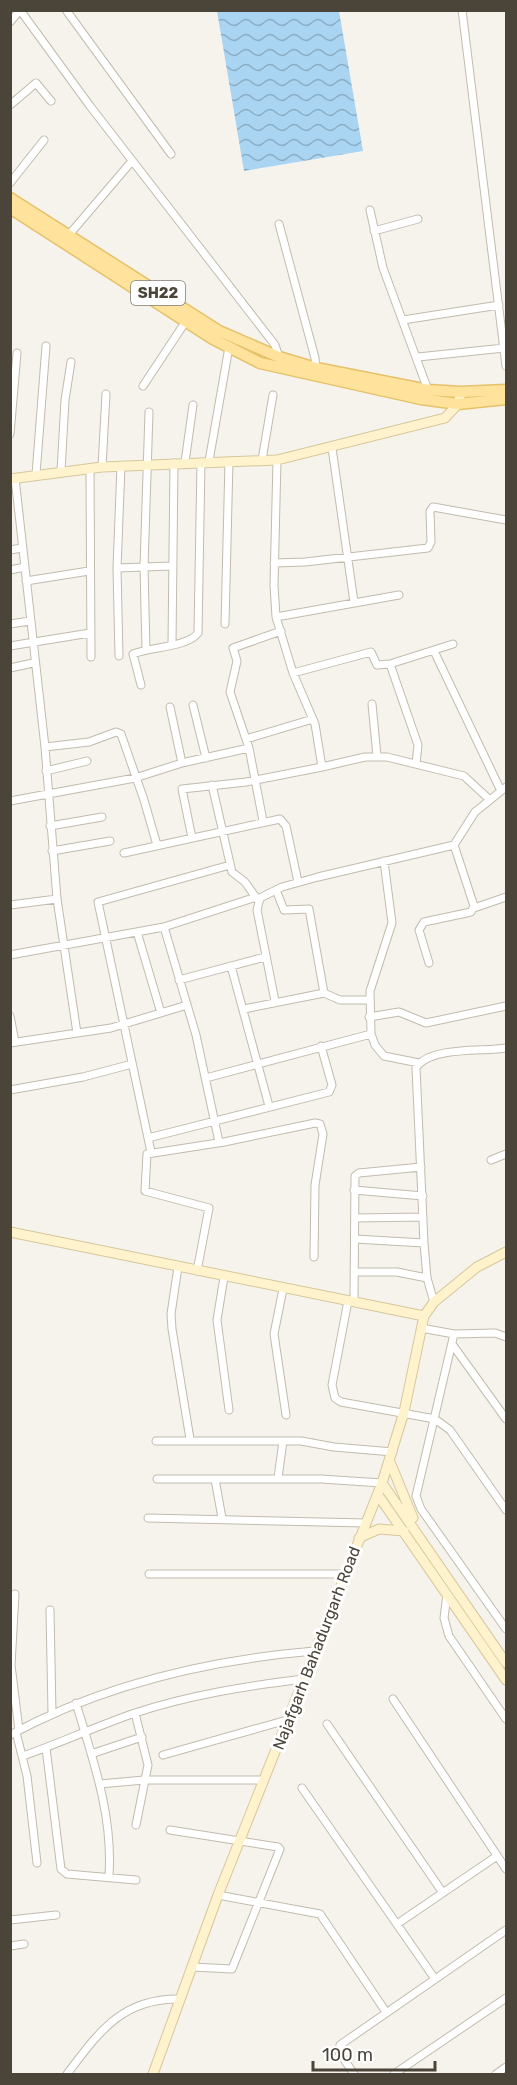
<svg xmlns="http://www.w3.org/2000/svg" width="517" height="2085" font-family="Rubik,sans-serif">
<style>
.water{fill:url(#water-waves)}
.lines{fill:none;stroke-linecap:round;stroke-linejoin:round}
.street-casing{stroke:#c2bbae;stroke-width:9}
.secondary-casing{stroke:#d6c79b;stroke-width:11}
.primary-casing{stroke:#e6c16a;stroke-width:13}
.street{stroke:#fff;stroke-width:7}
.secondary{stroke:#fff3cd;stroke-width:9}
.primary{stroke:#ffe39c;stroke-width:10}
.labels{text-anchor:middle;stroke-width:6;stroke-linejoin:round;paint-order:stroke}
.shield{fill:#fff;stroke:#817c74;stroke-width:1.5}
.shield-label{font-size:15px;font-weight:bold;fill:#4b4439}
.street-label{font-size:16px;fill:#4b4439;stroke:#fff}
</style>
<defs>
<pattern id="water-waves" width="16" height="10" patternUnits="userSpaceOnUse" patternTransform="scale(1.5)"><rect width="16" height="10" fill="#a9d4f2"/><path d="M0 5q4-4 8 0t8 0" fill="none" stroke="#8caec5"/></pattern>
</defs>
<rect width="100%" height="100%" fill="#f6f3ec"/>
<!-- water -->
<path class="water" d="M217,11h122l24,140 -119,20z"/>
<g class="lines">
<defs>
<path id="street" d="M20,10l70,96 185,239 4,12
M66,10l105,144
M462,10l44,356
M10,22l10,-12
M10,105l26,-22 15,18
M10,183l34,-43
M370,210l13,58 45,122
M279,224l36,134 1,11
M374,231l44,-12
M68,236l64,-75
M403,320l96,-15
M418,357l86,-9
M143,386l43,-65
M10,434l7,-81
M332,448l22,154
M262,460l11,-65
M277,460l-3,125 2,32 17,56 22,51 7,43 43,-10h22l77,19 26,24
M209,461l20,-114
M185,462l8,-57
M102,467l4,-73
M90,468l1,189
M61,471l4,-71 6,-38
M36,474l10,-128
M15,478l30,269 12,152 20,134
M10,550l12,-2
M274,563l31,-1 123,-14 3,-6 -1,-31 3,-4 73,13
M117,568l55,-2
M10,570l15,-3
M26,581l63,-10
M276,617l123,-22
M10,624l20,-3
M225,624l4,-163
M172,645l2,-182
M10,646l80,-13
M146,650l-2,-83 5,-155
M434,651l67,140
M119,656l-2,-88 4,-102
M390,664l28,81 -2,19
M10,668l23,-5
M293,673l78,-21 6,13 13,-1 63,-20
M141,685l-8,-31c17,-7 55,-7 65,-21l3,-171
M372,704l5,52
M193,705l13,53
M170,707l12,56
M246,739l67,-20
M45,747l44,-5 27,-10 5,2 23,66 13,45
M46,771l41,-10
M212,785l20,87 13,10 12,17
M10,801l125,-23 47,-15 67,-15
M263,821l-14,-73 -19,-56 7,-31 -4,-13 48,-17
M50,826l52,-9
M192,838l-10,-49 64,-7 76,-15
M52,851l58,-10
M124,853l156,-34 6,7 12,56
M384,861l8,62 -22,68 1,43 4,11 9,11 35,7
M276,890l8,20 25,-1 15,84 16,7h28
M10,905l47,-6
M474,908l32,-11
M164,927l32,108 23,107
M137,932l24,81
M10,955l154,-28 92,-30
M429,963l-10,-33 5,-8 47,-10 3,-6 -20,-61
M231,966l38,140
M179,980l86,-23
M275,1001l-18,-91 3,-12 22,-11 36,-10 136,-32 21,-33 31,-25
M244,1009l80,-16
M10,1016l5,26
M369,1017l30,-5 27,11 80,-17
M10,1043l101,-15 76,-23
M206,1078l165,-44
M10,1090l73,-13 49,-13
M148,1138l181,-46 3,-7 -11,-39
M151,1152l-53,-250 132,-37
M491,1160l15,-6
M354,1190l69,6
M355,1218l68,-1
M355,1239l69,4
M178,1267l-7,47 1,15 18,110
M197,1271l12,-63 -64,-17 2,-37 77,-12 91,-19 5,1 3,10 -8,51 -1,72
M354,1272h43l30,6
M224,1277l-7,43 12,90
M283,1289l-9,45 12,81
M348,1301l-16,84 3,13 6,4 94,17 15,11 56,80
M354,1302l1,-126 4,-3 62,-6
M434,1302l-7,-24 -3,-35 -8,-175c13,-22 67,-16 90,-20
M421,1328l33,6 41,-1 11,4
M454,1334l-38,162 5,13 85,120
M452,1344l54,75
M156,1441h145l33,6 59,5
M278,1478l5,-37
M157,1479h164l61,4
M215,1479l7,39
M148,1518l218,5
M149,1574h197
M15,1594l-4,71 8,65
M447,1594l-3,24 5,18 57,83
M50,1610l2,103
M393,1699l113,170
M76,1703c17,57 37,112 33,172
M135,1713l13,52 -12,60
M327,1724l116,169
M16,1732l11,44 10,87
M10,1735c94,-51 199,-75 304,-84
M46,1748l15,121 6,5 69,6
M91,1754l51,-17
M163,1755l124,-35
M23,1756c37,-13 74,-30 112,-43 54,-18 112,-27 168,-34
M100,1784l44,-4h120
M302,1788l133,191
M170,1830l108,17 2,2 -48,120 -40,-2
M218,1895l102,19 66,98
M10,1920l46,-5
M397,1924l100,-68
M10,1946l14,-2
M67,2074c32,-42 55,-76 113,-75
M354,2074l-15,-22 1,-7 166,-115
M394,2074l112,-76
M496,2074l10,-7"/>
<path id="secondary" d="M10,479l92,-12 175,-7 168,-42 13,-14 3,-12
M10,1232l414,84
M390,1462l23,56
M382,1483l124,180
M378,1495l128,185
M359,1538l20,-9 25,2
M153,2074l65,-179 164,-412 22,-71 20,-96 10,-14 43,-35 29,-15"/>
<path id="primary" d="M10,198l209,133 60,26 37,11 112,22 33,2 45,-2
M10,208l203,131 47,24 161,36 37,5 48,-5"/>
</defs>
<!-- street casing -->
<use href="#street" class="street-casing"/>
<!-- secondary casing -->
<use href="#secondary" class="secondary-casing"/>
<!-- primary casing -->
<use href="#primary" class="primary-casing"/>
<!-- street -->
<use href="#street" class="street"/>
<!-- secondary -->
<use href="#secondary" class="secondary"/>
<!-- primary -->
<use href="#primary" class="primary"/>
</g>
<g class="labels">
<!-- shield labels -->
<rect class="shield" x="131" y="281" width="54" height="24" rx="4.5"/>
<g class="shield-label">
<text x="158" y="298">SH22</text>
</g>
<!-- street labels -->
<g class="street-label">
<text transform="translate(316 1648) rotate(-69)" y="6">Najafgarh Bahadurgarh Road</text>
</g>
</g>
<!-- border -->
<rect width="517" height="2085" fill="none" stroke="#4b4439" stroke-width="24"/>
<!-- scale -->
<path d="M313 2061v9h122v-9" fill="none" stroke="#4b4439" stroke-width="3"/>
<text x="322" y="2061" font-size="18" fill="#4b4439" stroke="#ffffff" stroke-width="4.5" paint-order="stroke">100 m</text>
</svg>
